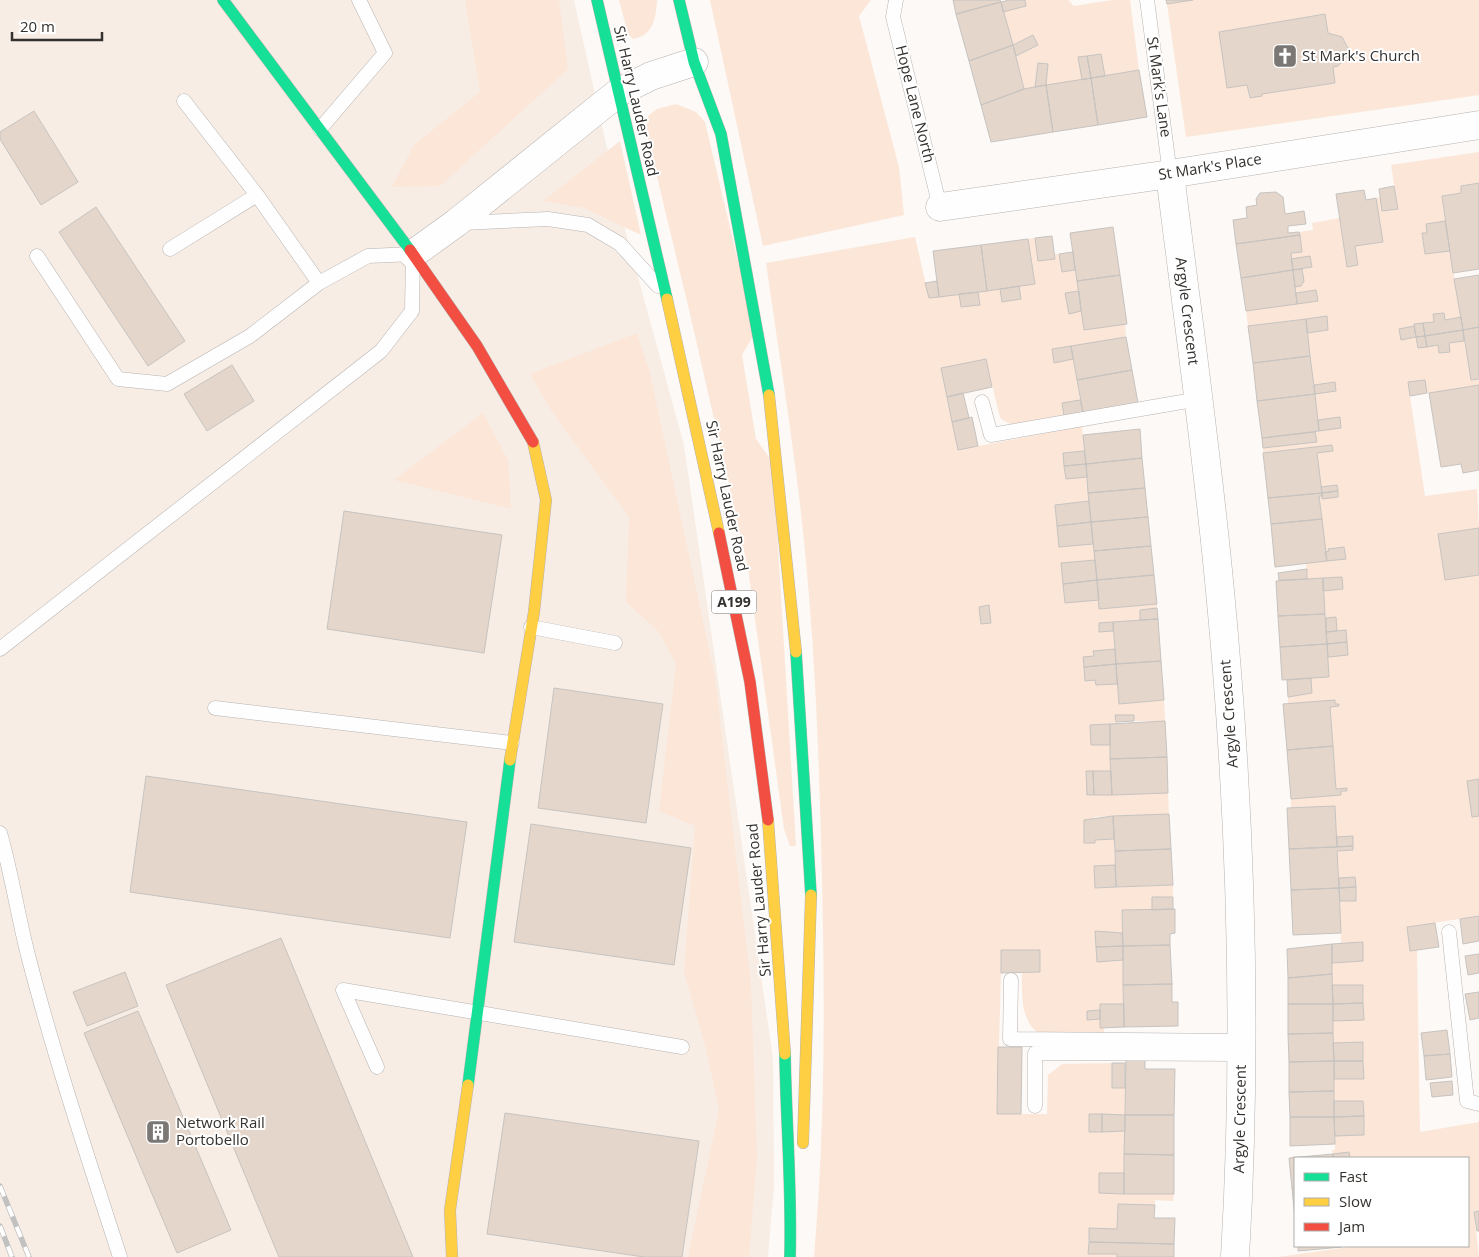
<svg xmlns="http://www.w3.org/2000/svg" width="1479" height="1257" font-family="'Open Sans',sans-serif">
<style>
.built{fill:#f7ede5}
.green{fill:#fce6d8;fill-rule:evenodd}
.building{fill:#e5d6cb;stroke:#c6c3c0}
.lines{fill:none;stroke-linecap:round;stroke-linejoin:round}
.lane-casing{stroke:#b6b3b1;stroke-width:15}
.street-casing{stroke:#b6b3b1;stroke-width:29}
.fast-casing{stroke:#b6b3b1;stroke-width:12}
.slow-casing{stroke:#b6b3b1;stroke-width:12}
.jam-casing{stroke:#b6b3b1;stroke-width:12}
.lane{stroke:#fffefe;stroke-width:14}
.street{stroke:#fffefe;stroke-width:28}
.fast{stroke:#16e098;stroke-width:11}
.slow{stroke:#ffcf43;stroke-width:11}
.jam{stroke:#f24e42;stroke-width:11}
.rail-casing{stroke:#c1c1c0;stroke-width:5.5}
.rail{stroke:#fff;stroke-width:4;stroke-dasharray:11;stroke-linecap:butt}
.labels{text-anchor:middle;stroke-width:4;stroke-linejoin:round;paint-order:stroke}
.shield{fill:#fff;stroke:#716f6d;stroke-width:1}
.shield-label{font-size:14px;font-weight:bold;fill:#34312e}
.poi-label{font-size:15px;fill:#34312e;stroke:#fff;text-anchor:start}
.street-label{font-size:15px;fill:#34312e;stroke:#fff}
</style>
<rect width="100%" height="100%" fill="#fcf9f6"/>
<!-- built -->
<path class="built" d="M0,0h574l52,233 58,212 89,613 1,127 -6,72h-768z"/>
<!-- green -->
<path class="green" d="M465,0h94l9,69 -128,117 -48,1 22,-42 66,-53z
M619,0h38c-1,18 -4,36 -24,39l-5,-5z
M710,0h161l-12,16 40,151 5,48 -141,31z
M1025,0h43l6,6 38,-6h18l9,70 -34,6 -4,-22 -23,3 4,23 -36,5 2,-20 -10,-2 -3,24 -11,2 -8,-33 21,-12 -4,-9 -20,10 -10,-33 23,-6z
M1193,0h286v95l-293,42 -19,-133zM1324,14l4,19 14,4c10,10 6,27 -9,30l2,16 -73,11v2l-13,2 -2,-13 -28,-53z
M676,104l20,8 9,10 50,211 -13,22 14,84 17,24 23,383h-6l-6,-17 -36,-261 -58,-254 -44,-183 2,-15 9,-7z
M620,141l21,94 -57,-27 -41,-7z
M1479,152v31l-18,3v7l-19,3 3,25 -19,3 1,9 -5,1 3,20 25,-3 11,66 -16,3 -1,-7 -11,1 1,8 -35,7 2,10 15,-2 2,11 20,-3 1,8 11,-1 -1,-9 15,-2 7,39 8,-1v6l-50,8h-2l-2,-13 -17,3 17,113 52,-7 2,39 -41,6 7,46 34,-5v341l-72,11 3,24 7,-1 3,182 59,-10v89l-5,1 5,45h-201l78,-11h112v-88h-118l-1,-6 -16,2 -1,-4h3v-14l29,-1 -1,-34h-29v-22h30l-1,-36h-30v-22l31,-1 -1,-35h-31v-22l31,-2v-19l-22,2 -1,-43h16l-1,-24 -16,1 -2,-27 16,-1v-13h-16l-2,-31 -44,2v-9l49,-4 1,-4h6l-11,-2 -6,-82 9,-1v-2h-51v-7l24,-4 -1,-15 18,-1 -1,-20 20,-2 -2,-24h-9l-1,-14 -10,1 -3,-27 20,-2 -1,-12 -35,2 -1,-16 40,-5 -2,-11 -15,2v2l-4,1 -6,-56h3l1,3 15,-3 -1,-11 -16,2 -4,-34 16,-2 -1,-5 -69,7v-5l53,-6 -1,-10 26,-4 -2,-11 -21,3 -3,-26 21,-3 -1,-9 -21,3 -7,-52 21,-3 -1,-14 -79,10 -2,-15 71,-10 -1,-11 -20,3 -1,-6 6,-1 3,-5 -2,-12 10,-2 -2,-10 -19,2v-6l11,-1 -3,-20 14,-2 -1,-7 28,-5 7,49 11,-2 -3,-19 27,-4 -6,-44 4,-1 2,14 16,-2 -7,-44z
M915,237l14,61 30,-4 2,13 19,-2 -2,-13 22,-3 2,13 19,-3 -2,-13 16,-2 -7,-45 7,-1 3,23 17,-2v-5h4l3,18 13,-2 4,21 -13,2 3,20 12,-2 44,13 1,13 -74,12 2,13 19,-3 7,41 -18,3 2,13 -52,9 -11,-6 -2,-5 -13,-55 -45,9 17,82 124,-24 2,25 -21,2 3,26 21,-2 2,24 -34,4 4,41 34,-2 2,16 -34,3 4,40 34,-3 1,9 57,-5v4l-17,2v10l-41,4 1,8 13,-1 2,18 -22,2 3,34 21,-1 2,20 45,-4 1,21h-31v-6h-18v9l-25,1v20h19l1,26h-24v24l81,-2 1,21 -75,3v2l-10,1v23h11v-3l19,-1 1,26 -21,1 1,22 78,-3v12h-21v13h-30v23l-26,-1 1,30 26,-2 1,44h-24v6l-13,1v8h13v8h4v6l-67,-1c-17,-13 -15,-40 -15,-59l18,-1v-22l-39,23 -4,141h50l1,-39 14,-11 50,-1v24l13,1v27l-36,-1v18l36,-1 -1,42h-25v20l75,1 -1,7 -18,-1v5l-37,-1 -1,25 -28,-1 -1,25 29,1v3h-303c12,-138 11,-277 7,-416 -3,-123 -9,-247 -25,-369 -9,-70 -20,-139 -30,-209z
M637,333l13,40 65,304 36,307 6,173 -8,100h-61l31,-147 -13,-61 -22,-77 11,-146 -36,-15 17,-147 -17,-32 -33,-30 3,-85 -77,-105 -22,-38z
M483,413l25,47 3,49 -117,-29z"/>
<!-- building -->
<path class="building" d="M953,0h47l1,2 -45,12z
M1009,0h16l1,6 -23,6 -2,-10z
M1166,0h27l-26,4z
M1001,2l12,43 -44,16 -13,-47z
M1325,14l3,19 14,4 6,11 -2,10 -8,8 -5,1 2,16 -73,11v2l-12,2 -3,-13 -20,3 -8,-56z
M1033,35l5,10 -22,11 -3,-11z
M1013,45l11,44 -43,16 -12,-44z
M1101,54l4,22 -14,2 -4,-22z
M1087,56l4,22 -9,2 -4,-23z
M1038,63l10,1 -2,21 -11,2z
M1139,70l8,47 -49,8 -7,-47z
M1091,78l7,47 -45,7 -7,-47z
M1046,85l7,47 -62,10 -10,-37 43,-16z
M34,111l44,71 -37,23 -41,-66v-7z
M1479,183v86l-26,4 -11,-77 19,-3v-7z
M1394,186l4,23 -16,2 -3,-22z
M1364,190l2,10 10,-2 7,44 -28,4 3,19 -11,2 -11,-73z
M1276,192l7,5 2,17 19,-3 2,13 -18,2v7l11,-1 1,3 -64,9 -3,-24 14,-2 -1,-11 11,-2 -1,-6 4,-6z
M96,207l89,134 -37,25 -89,-134z
M1445,221l5,30 -25,3 -3,-21h5l-1,-9z
M1113,227l7,48 -43,6 -7,-48z
M1300,235l2,17 -11,1 2,17 -52,8 -5,-34z
M1052,236l3,23 -17,2 -3,-23z
M1028,239l7,45 -48,7 -6,-46z
M981,245l6,46 -48,6 -6,-46z
M1073,252l2,18 -13,2 -3,-18z
M1310,256l2,11 -19,3 -2,-11z
M1302,269l2,12 -3,5 -6,1 -2,-17z
M1293,270l4,34 -51,7 -5,-33z
M1120,275l7,49 -43,6 -7,-49z
M1479,275v52l-16,3 -9,-51z
M937,281l2,16 -10,1 -4,-15z
M1019,286l2,13 -19,3 -2,-13z
M1316,290l2,11 -21,3 -1,-11z
M1079,291l2,20 -12,3 -4,-21z
M978,292l2,13 -19,2 -2,-13z
M1444,313l1,7 16,-3 2,13 -38,6 -2,-13 11,-1 -1,-8z
M1327,316l1,14 -21,3 -1,-14z
M1306,319l4,37 -57,7 -5,-37z
M1423,323l2,13 -9,1 -2,-13z
M1414,326l2,11 -15,3 -2,-11z
M1479,327v52l-8,1 -8,-50z
M1463,330l1,11 -15,2 1,9 -11,1 -1,-8 -11,2 -2,-11z
M1425,336l2,11 -9,1 -2,-11z
M1126,337l6,33 -55,10 -6,-34z
M1071,346l2,13 -19,4 -2,-14z
M1310,356l5,38 -58,7 -4,-38z
M986,359l6,28 -45,10 -6,-29z
M232,365l22,36 -47,30 -23,-37z
M1132,370l6,33 -55,9 -6,-32z
M1425,380l2,13 -17,3 -2,-14z
M1335,382l1,9 -21,3 -1,-9z
M1479,385v85l-16,3 -2,-9 -20,3 -12,-74z
M963,393l6,25 -17,4 -5,-25z
M1315,394l4,37 -57,7 -5,-37z
M1080,400l3,12 -19,4 -2,-13z
M972,417l6,29 -20,4 -6,-28z
M1340,417l1,11 -22,3 -1,-11z
M1140,429l2,29 -56,6 -3,-29z
M1315,432l2,10 -54,6 -1,-10z
M1332,445l1,6 -16,2 5,40 -54,5 -5,-45z
M1084,451l2,13 -22,2 -1,-13z
M1142,458l3,30 -57,5 -2,-29z
M1086,464l1,13 -21,2 -2,-13z
M1337,485l1,6 -16,2 -1,-6z
M1145,488l3,29 -57,5 -3,-29z
M1338,491v6l-16,2v-6z
M1322,493v3h-3l3,23 -51,5 -3,-26z
M1089,501l2,21 -34,4 -2,-21z
M344,511l158,24 -18,118 -157,-24z
M1148,517l3,29 -57,5 -3,-29z
M1322,519l5,42 -52,6 -4,-43z
M1091,522l2,22 -34,3 -2,-21z
M1479,528v47l-34,5 -7,-46z
M1151,546l3,29 -57,5 -3,-29z
M1344,547l2,12 -19,2 -2,-9 4,-1 -1,-2z
M1095,560l2,20 -34,4 -2,-21z
M1307,569v10l-28,1 -1,-7z
M1154,575l3,29 -58,5 -2,-29z
M1342,577l1,12 -20,2v-13z
M1323,578l2,36 -47,2 -2,-35z
M1097,580l2,20 -34,3 -2,-19z
M989,605l2,18 -10,1 -2,-17z
M1157,608l1,11 -18,1v-10z
M1325,614l2,30 -47,3 -2,-31z
M1336,617l1,14 -11,1v-14z
M1158,619l3,42 -45,3 -3,-42z
M1113,622v9l-14,1v-9z
M1346,630l1,12 -20,2 -1,-12z
M1347,642l1,13 -20,2 -1,-13z
M1327,644l2,33 -47,3 -2,-33z
M1115,649l1,15 -32,3 -1,-10 11,-1 -1,-5z
M1161,661l3,39 -45,4 -3,-40z
M1116,664l1,20 -21,1 -1,-5 -10,1 -1,-14z
M1311,678l1,15 -24,4 -1,-17z
M554,688l109,16 -17,119 -108,-15z
M1335,700v4h4v2l-9,1 3,39 -46,4 -4,-46z
M1115,715h19v6l-18,1z
M1165,721l2,36 -57,2v-35z
M1110,724v21h-19l-1,-20z
M1333,746l3,43 11,-1v3h-6v4l-50,4 -4,-49z
M1167,757l1,36 -56,2 -2,-36z
M1086,771h7l1,24h-7z
M1093,771h18l1,24h-18z
M146,776l321,46 -17,116 -320,-46z
M1479,779v37l-7,1 -5,-36z
M1335,806l2,41 -48,2 -2,-41z
M1169,814l2,35 -56,2 -2,-35z
M1113,816l1,23 -19,1v3h-11v-23z
M531,824l160,24 -17,117 -160,-23z
M1353,836v10l-16,1v-10z
M1353,846v4l-16,1 2,37 -48,2 -2,-41z
M1171,849l2,36 -57,2 -1,-36z
M1115,865l1,22 -21,1 -1,-22z
M1355,877l1,10 -17,1v-10z
M1356,887v14h-16l-1,-13z
M1339,888l2,45 -48,2 -2,-45z
M1152,897h21v12l-21,1z
M1175,909v24l-5,1v11l-47,1 -1,-36z
M1479,916v25l-16,3 -3,-25z
M1435,923l4,24 -29,4 -3,-24z
M1095,931l27,2 1,13 -27,1z
M281,938l132,319h-134l-113,-272z
M1363,942v19l-31,2v-19z
M1332,944v30l-44,4 -1,-29z
M1170,945l2,39 -49,1v-39z
M1123,946v14l-26,2 -1,-15z
M1001,950h39v22l-39,1z
M1479,954v19l-11,2 -3,-19z
M125,972l13,34 -51,20 -14,-34z
M1332,974l1,30h-45v-26z
M1172,984v18h6v24l-54,1 -1,-42z
M1332,985h31v18l-30,1z
M1479,992v26l-9,2 -5,-26z
M1363,1003l1,17 -31,1v-17z
M1100,1004h24v23l-24,1z
M1288,1004h45v29l-45,1z
M1100,1010v9l-13,1v-9z
M138,1011l93,219 -54,23 -93,-220z
M1447,1030l3,24 -26,2 -3,-23z
M1333,1033l1,28 -45,1 -1,-28z
M1363,1042v19h-29l-1,-18z
M998,1047h24l-1,67h-24z
M1450,1054l2,23 -26,3 -2,-24z
M1126,1059l19,1v9h30l-1,46h-49z
M1334,1061h29l1,18h-30z
M1334,1061v30l-45,1v-30z
M1112,1063h13v25h-13z
M1452,1081l1,14 -21,2 -2,-14z
M1334,1091v26h-44l-1,-25z
M1334,1101h29l1,15 -30,1z
M505,1113l194,28 -17,116h-38l-157,-23z
M1089,1114h13v18h-13z
M1102,1114l23,1v16l-23,1z
M1125,1115h49v40l-50,-1z
M1364,1116v19l-29,1 -1,-19z
M1290,1117h44l1,27 -45,2z
M1349,1152l1,6h-17v-4z
M1124,1154l50,1v39h-50z
M1333,1154v4h-38v29l-3,1 -3,-30z
M1099,1173h25v21l-25,-1z
M1295,1187v32l-3,-31z
M1118,1204l37,1 -1,13h21l-1,26 -85,-2v-14l28,1z
M1479,1211v20h-2l-3,-19z
M1089,1242l85,2v13h-57v-3h-29z
M1298,1246h44v1l-44,4z"/>
<g class="lines">
<defs>
<path id="lane" d="M896,0l-3,17 47,190
M1147,0l23,174
M184,101l73,94 62,88
M320,129l65,-76 -26,-53
M462,223l86,-4 40,6 32,19 38,42
M170,249l87,-54
M982,402l9,33 208,-36
M531,627l84,16
M0,649l381,-298 31,-40 1,-57 -45,2 -49,27 -69,53 -83,48 -49,-5 -81,-123
M215,708l297,35
M0,833c12,42 18,84 29,126 26,100 59,199 91,298
M1449,932l18,169 12,3
M1011,980l-1,59 232,2
M377,1067l-34,-77 339,57
M1035,1106v-53l207,1"/>
<path id="street" d="M1170,174c17,139 37,278 50,417 21,221 28,444 15,666
M940,207l230,-33 309,-49
M413,254l43,-31 163,-131 32,-16 43,-14"/>
<path id="fast" d="M223,0l187,250
M597,0l70,299
M679,0l15,62 27,72 48,261
M796,652l15,243
M785,1054c1,68 7,135 5,203
M468,1085l42,-325"/>
<path id="slow" d="M667,299l52,234
M769,395l27,257
M510,760l24,-148 12,-112 -13,-58
M768,820l17,234
M803,1143l8,-248
M452,1257l-2,-47 18,-125"/>
<path id="jam" d="M410,250l67,96 56,96
M719,533l31,149 18,138"/>
</defs>
<!-- lane casing -->
<use href="#lane" class="lane-casing"/>
<!-- street casing -->
<use href="#street" class="street-casing"/>
<!-- fast casing -->
<use href="#fast" class="fast-casing"/>
<!-- slow casing -->
<use href="#slow" class="slow-casing"/>
<!-- jam casing -->
<use href="#jam" class="jam-casing"/>
<!-- lane -->
<use href="#lane" class="lane"/>
<!-- street -->
<use href="#street" class="street"/>
<!-- fast -->
<use href="#fast" class="fast"/>
<!-- slow -->
<use href="#slow" class="slow"/>
<!-- jam -->
<use href="#jam" class="jam"/>
<defs>
<path id="rail" d="M0,1186l29,71
M0,1226l12,31"/>
</defs>
<!-- rail casing -->
<use href="#rail" class="rail-casing"/>
<!-- rail -->
<use href="#rail" class="rail"/>
</g>
<!-- icons -->
<defs>
<symbol id="church-square" viewBox="-11 -11 22 22"><rect x="-9" y="-9" width="18" height="18" rx="4" fill="#7a7774" stroke="#fff"/><path d="M-1.2-6h2.4v3.5h3.3v2.4h-3.3V6h-2.4V-.1h-3.3v-2.4h3.3Z" fill="#fff"/></symbol>
<symbol id="building-square" viewBox="-11 -11 22 22"><rect x="-9" y="-9" width="18" height="18" rx="4" fill="#7a7774" stroke="#fff"/><path d="M-4-6H4V6H1V3H-1V6H-4ZM-2.5-4.3h1.7v1.8h-1.7ZM.8-4.3h1.7v1.8H.8ZM-2.5-1h1.7V.8h-1.7ZM.8-1h1.7V.8H.8Z" fill="#fff"/></symbol>
</defs>
<g fill-rule="evenodd">
<use href="#church-square" x="1271" y="42" width="28" height="28"/>
<use href="#building-square" x="144" y="1118" width="28" height="28"/>
</g>
<g class="labels">
<!-- shield labels -->
<rect class="shield" x="711.5" y="590.5" width="45" height="23" rx="4"/>
<g class="shield-label">
<text x="734" y="607">A199</text>
</g>
<!-- poi labels -->
<g class="poi-label">
<text x="1302" y="61">St Mark's Church</text>
<text x="176" y="1128">Network Rail<tspan x="176" dy="17">Portobello</tspan></text>
</g>
<!-- street labels -->
<g class="street-label">
<text transform="translate(1159 87) rotate(82)" y="5">St Mark's Lane</text>
<text transform="translate(636 101) rotate(77)" y="5">Sir Harry Lauder Road</text>
<text transform="translate(915 104) rotate(76)" y="5">Hope Lane North</text>
<text transform="translate(1210 167) rotate(-9)" y="5">St Mark's Place</text>
<text transform="translate(1187 311) rotate(83)" y="5">Argyle Crescent</text>
<text transform="translate(727 496) rotate(78)" y="5">Sir Harry Lauder Road</text>
<text transform="translate(1229 714) rotate(-94)" y="5">Argyle Crescent</text>
<text transform="translate(759 900) rotate(-95)" y="5">Sir Harry Lauder Road</text>
<text transform="translate(1240 1119) rotate(-89)" y="5">Argyle Crescent</text>
</g>
</g>
<!-- legend -->
<rect x="1294" y="1157" width="175" height="90" fill="#ffffff" stroke="#aeadab"/>
<rect x="1304" y="1173" width="25" height="8" fill="#16e098" stroke="#aeadab"/>
<text x="1339" y="1182" font-size="15" fill="#34312e">Fast</text>
<rect x="1304" y="1198" width="25" height="8" fill="#ffcf43" stroke="#aeadab"/>
<text x="1339" y="1207" font-size="15" fill="#34312e">Slow</text>
<rect x="1304" y="1223" width="25" height="8" fill="#f24e42" stroke="#aeadab"/>
<text x="1339" y="1232" font-size="15" fill="#34312e">Jam</text>
<!-- scale -->
<path d="M12 32v8h90v-8" fill="none" stroke="#34312e" stroke-width="2.5"/>
<text x="20" y="32" font-size="15" fill="#34312e" stroke="#ffffff" stroke-width="4" paint-order="stroke">20 m</text>
</svg>
